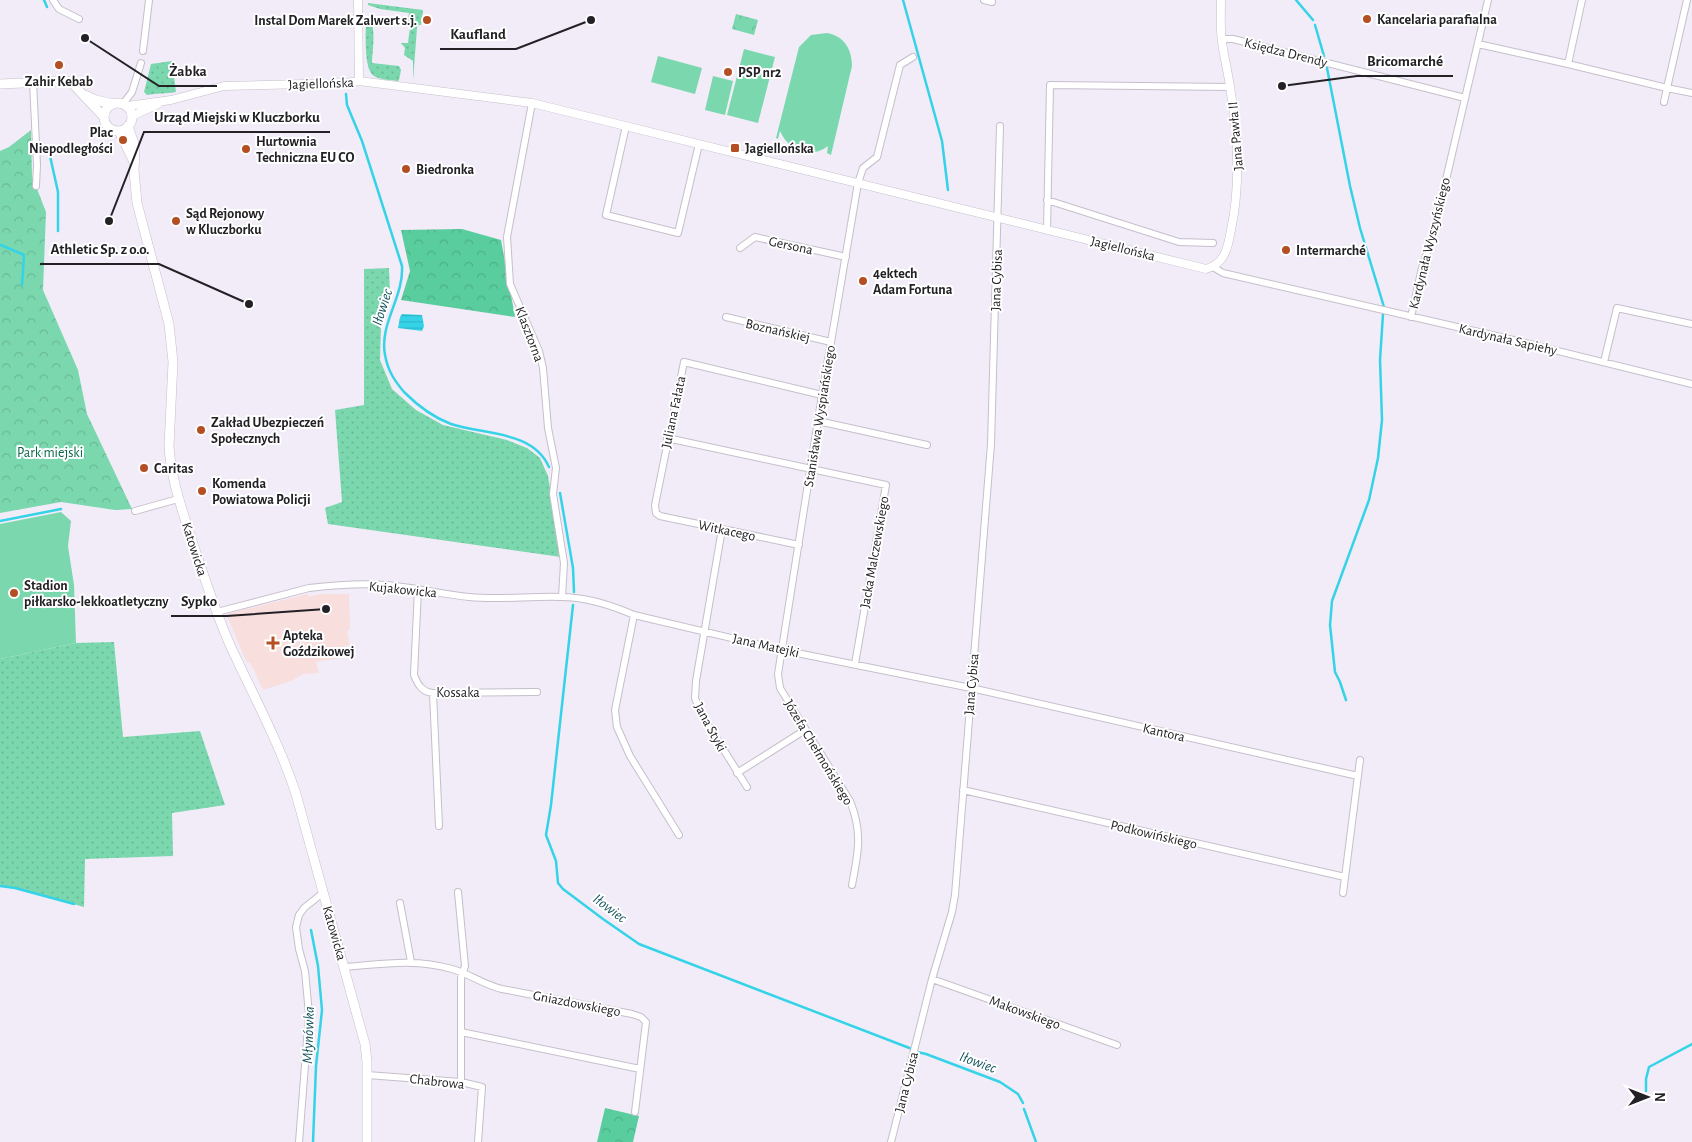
<svg xmlns="http://www.w3.org/2000/svg" width="1692" height="1142" font-family="'Alegreya Sans',sans-serif">
<style>
.commercial{fill:#f9dede}
.grass{fill:url(#grass-dots)}
.forest{fill:url(#forest-crowns)}
.park{fill:url(#park-crowns)}
.pitch{fill:#7bd8ae}
.water{fill:url(#water-rules)}
.lines{fill:none;stroke-linecap:round;stroke-linejoin:round}
.stream{stroke:#34d3e8;stroke-width:2.5}
.minor-casing{stroke:#c5bfcb;stroke-width:8}
.tertiary-casing{stroke:#c5bfcb;stroke-width:9}
.secondary-casing{stroke:#c5bfcb;stroke-width:10}
.minor{stroke:#fff;stroke-width:6}
.tertiary{stroke:#fff;stroke-width:8}
.secondary{stroke:#fff;stroke-width:9}
.poi-dot{fill:#b44f23;stroke:#fff;stroke-width:2}
.labels{text-anchor:middle;stroke-width:4;stroke-linejoin:round;paint-order:stroke}
.poi-label{font-size:14px;font-weight:bold;fill:#232125;stroke:#fff;text-anchor:start}
.street-label{font-size:14px;fill:#232125;stroke:#fff}
.park-label{font-size:14px;fill:#086647;stroke:#fff}
.water-label{font-size:15px;font-style:italic;fill:#14545c;stroke:#fff}
.leader{fill:none;stroke:#232125;stroke-width:2}
.callout-dot{fill:#232125;stroke:#fff;stroke-width:2}
.callout-label{font-size:15px;text-anchor:middle;font-weight:bold;fill:#232125;stroke:#fff;stroke-width:4;stroke-linejoin:round;paint-order:stroke}
</style>
<defs>
<pattern id="grass-dots" width="8" height="8" patternUnits="userSpaceOnUse" patternTransform="scale(1.25)"><rect width="8" height="8" fill="#7bd8ae"/><path d="M2 2h.1M6 6h.1" fill="none" stroke="#6ab996" stroke-width="1.8" stroke-linecap="round"/></pattern>
<pattern id="forest-crowns" width="20" height="18" patternUnits="userSpaceOnUse" patternTransform="scale(1.25)"><rect width="20" height="18" fill="#59cd9d"/><path d="M2 6a3 3 0 1 1 6 0M12 15a3 3 0 1 1 6 0" fill="none" stroke="#4db087"/></pattern>
<pattern id="park-crowns" width="20" height="18" patternUnits="userSpaceOnUse" patternTransform="scale(1.25)"><rect width="20" height="18" fill="#7bd8ae"/><path d="M2 6a3 3 0 1 1 6 0M12 15a3 3 0 1 1 6 0" fill="none" stroke="#6ab996"/></pattern>
<pattern id="water-rules" width="6" height="5" patternUnits="userSpaceOnUse" patternTransform="scale(1.25)"><rect width="6" height="5" fill="#34d3e8"/><path d="M0 2.5h6" fill="none" stroke="#2eb5c7"/></pattern>
</defs>
<rect width="100%" height="100%" fill="#f2ecf8"/>
<!-- commercial -->
<path class="commercial" d="M308,594l1,3 11,-3h29l1,35 -3,2 3,14 -13,3 3,10 -24,4 3,11 -16,1 -12,7 -28,9 -13,-28 -3,1 -21,-49z"/>
<!-- grass -->
<path class="grass" d="M368,3l55,7 -2,15h-3l-1,3 -4,53v-20l-9,-6 1,-7 -4,-5h7l2,-16 -3,-1 2,-13 -29,-4 -12,-4z
M366,17c12,5 6,34 6,46l27,3 2,4 -2,10 -1,1c-7,-1 -18,-1 -24,-5 -11,-7 -8,-46 -8,-59z
M172,61l4,31c-10,2 -19,1 -29,3l-3,-3 7,-28z
M389,268l1,26 -9,32 -1,34 12,29 24,21 27,15 64,15 20,8 13,10 8,18 13,81 -233,-33 -3,-16 17,-6 -7,-92 29,-5v-136z
M114,642l9,95 77,-6 25,74 -53,8 1,43 -88,3 -1,48 -69,-19 -15,-2v-227l76,-16z"/>
<!-- forest -->
<path class="forest" d="M462,229l39,11 14,77 -114,-17 9,-29 -9,-41z
M605,1108l34,8 -6,26h-36z"/>
<!-- park -->
<path class="park" d="M736,14l22,6 -4,15 -22,-6z
M31,130l1,46 14,36 -3,78 35,80 9,44 45,95 -17,1 -54,-8 -61,11v-362l9,-4z"/>
<!-- pitch -->
<path class="pitch" d="M827,33c17,3 25,16 25,33l-21,89 -4,-2 1,-7c-18,14 -40,4 -48,-15l-2,8 -2,-1 23,-91 12,-12z
M744,49l31,8 -17,66 -31,-8z
M658,56l44,12 -7,26 -44,-12z
M713,76l20,5 -8,34 -20,-5z
M61,512l10,9 -3,25 6,39 2,58 -76,16v-135z"/>
<!-- water -->
<path class="water" d="M402,314l20,1 2,11 -2,5 -24,-3 2,-11z"/>
<g class="lines">
<!-- stream -->
<path class="stream" d="M44,0l3,7
M903,0l39,141 6,49
M1296,0l17,20
M1315,25l9,31
M1327,68l23,118 10,42 24,79
M346,94l1,11 15,36 40,125c2,31 -23,58 -17,89 3,16 9,25 19,37 14,14 28,25 47,32 32,11 82,6 98,43
M50,156l8,36v39
M1,245l23,10 -2,30
M560,493l13,75 1,24
M0,521l61,-12
M573,605l-22,200 -5,30 10,26 2,22 5,6 40,30 36,25 273,105
M1346,700l-6,-18 -5,-10 -5,-47 2,-24 37,-101 9,-42 4,-38 -2,-60 3,-46
M0,886l15,2 59,16
M311,930l7,36 4,44 -6,56 -3,76
M917,1052l9,2 74,28 18,12 5,9
M1646,1091v-12l3,-12 43,-23
M1024,1109l12,33"/>
<defs>
<path id="minor" d="M53,0l6,9 20,10
M984,0l8,2
M1222,39h11l232,59
M1478,44l90,20 14,-64
M143,51l6,-51
M1568,64l99,24 20,-88
M33,82l4,83 -1,21
M1664,102l3,-14 25,5
M532,103l-25,134 3,47 29,67 4,17 5,60 8,40 -3,26 11,69 -2,34
M123,104l9,-12 9,-29
M626,126l-20,89 72,18 21,-89
M1047,200l132,42 34,1
M1047,230l3,-145 180,2
M740,248l15,-11 91,20
M1213,267l10,6 286,66 183,45
M726,317l105,25
M1411,317l11,-49 12,-37 54,-231
M1604,362l13,-54 75,16
M818,421l109,24
M667,438l219,47 -31,179
M135,511l43,-12
M722,529l-26,152 -1,17 5,14 47,75
M799,545l-139,-29 -4,-3 -1,-8 29,-143 138,33
M418,589l-4,86c4,10 8,17 19,18l104,-1
M217,612l92,-24c25,-3 52,-5 76,-3 28,2 56,9 84,12 30,3 61,-1 92,0 25,0 50,8 73,18l148,35 189,38 387,88
M634,615l-19,95 2,17 13,29 49,79
M433,693l6,133
M737,773l68,-43
M963,790l382,87
M852,885c6,-32 11,-52 -2,-84l-70,-113 -2,-14 44,-279 36,-212 5,-15 14,-11 23,-92 13,-8
M458,892l7,74 -4,12v104
M1343,893l17,-133
M400,903l11,59
M345,967c37,-3 70,-9 107,2 18,5 32,16 50,20l130,25 9,3 5,5 -11,90
M932,979l185,66
M461,1032l179,37
M367,1075l94,7 21,5 -4,55
M299,1142l10,-128 -4,-43 -6,-22 -3,-22 3,-12 5,-7 20,-16
M891,1142l41,-163 20,-67 3,-17 36,-451 9,-318"/>
<path id="tertiary" d="M358,0l1,81
M127,106l44,-6 53,-14 122,-3 13,-2 173,22 674,166c19,-5 22,-22 25,-39 10,-47 7,-96 -1,-143 -2,-15 -6,-30 -8,-45 -2,-14 -1,-28 -1,-42
M132,116l26,-12"/>
<path id="secondary" d="M0,84l70,-3 34,36
M85,95l11,5 17,4
M104 117a14 14 0 1 1 28 0a14 14 0 1 1-28 0Z
M128,126l7,21 -1,24 3,32 32,121 4,38 -4,84c2,34 13,63 23,95 12,35 23,70 38,104 23,50 49,97 66,149l69,250 2,18v80
M119,131l14,29"/>
</defs>
<!-- minor casing -->
<use href="#minor" class="minor-casing"/>
<!-- tertiary casing -->
<use href="#tertiary" class="tertiary-casing"/>
<!-- secondary casing -->
<use href="#secondary" class="secondary-casing"/>
<!-- minor -->
<use href="#minor" class="minor"/>
<!-- tertiary -->
<use href="#tertiary" class="tertiary"/>
<!-- secondary -->
<use href="#secondary" class="secondary"/>
</g>
<!-- markers -->
<g class="poi-dot">
<circle cx="1367" cy="19" r="5"/>
<circle cx="427" cy="20" r="5"/>
<circle cx="59" cy="65" r="5"/>
<circle cx="728" cy="72" r="5"/>
<circle cx="123" cy="140" r="5"/>
<rect x="730" y="143" width="10" height="10" rx="2.5"/>
<circle cx="246" cy="149" r="5"/>
<circle cx="406" cy="169" r="5"/>
<circle cx="176" cy="221" r="5"/>
<circle cx="1286" cy="250" r="5"/>
<circle cx="863" cy="281" r="5"/>
<circle cx="201" cy="430" r="5"/>
<circle cx="144" cy="468" r="5"/>
<circle cx="202" cy="491" r="5"/>
<circle cx="14" cy="593" r="5"/>
<path d="M270.5 635.5h5v5h5v5h-5v5h-5v-5h-5v-5h5z"/>
</g>
<g class="labels">
<!-- poi labels -->
<g class="poi-label">
<text x="1377" y="24">Kancelaria parafialna</text>
<text x="417" y="25" text-anchor="end">Instal Dom Marek Zalwert s.j.</text>
<text x="738" y="77">PSP nr2</text>
<text x="59" y="86" text-anchor="middle">Zahir Kebab</text>
<text x="113" y="137" text-anchor="end">Plac<tspan x="113" dy="16">Niepodległości</tspan></text>
<text x="256" y="146">Hurtownia<tspan x="256" dy="16">Techniczna EU CO</tspan></text>
<text x="745" y="153">Jagiellońska</text>
<text x="416" y="174">Biedronka</text>
<text x="186" y="218">Sąd Rejonowy<tspan x="186" dy="16">w Kluczborku</tspan></text>
<text x="1296" y="255">Intermarché</text>
<text x="873" y="278">4ektech<tspan x="873" dy="16">Adam Fortuna</tspan></text>
<text x="211" y="427">Zakład Ubezpieczeń<tspan x="211" dy="16">Społecznych</tspan></text>
<text x="154" y="473">Caritas</text>
<text x="212" y="488">Komenda<tspan x="212" dy="16">Powiatowa Policji</tspan></text>
<text x="24" y="590">Stadion<tspan x="24" dy="16">piłkarsko-lekkoatletyczny</tspan></text>
<text x="283" y="640">Apteka<tspan x="283" dy="16">Goździkowej</tspan></text>
</g>
<!-- street labels -->
<g class="street-label">
<text transform="translate(1286 52) rotate(14)" y="5">Księdza Drendy</text>
<text transform="translate(321 83) rotate(-2)" y="5">Jagiellońska</text>
<text transform="translate(1235 136) rotate(-95)" y="5">Jana Pawła II</text>
<text transform="translate(1429 243) rotate(-76)" y="5">Kardynała Wyszyńskiego</text>
<text transform="translate(791 245) rotate(12)" y="5">Gersona</text>
<text transform="translate(1123 248) rotate(14)" y="5">Jagiellońska</text>
<text transform="translate(996 280) rotate(-88)" y="5">Jana Cybisa</text>
<text transform="translate(778 330) rotate(13)" y="5">Boznańskiej</text>
<text transform="translate(530 334) rotate(69)" y="5">Klasztorna</text>
<text transform="translate(1508 339) rotate(13)" y="5">Kardynała Sapiehy</text>
<text transform="translate(673 412) rotate(-78)" y="5">Juliana Fałata</text>
<text transform="translate(819 416) rotate(-81)" y="5">Stanisława Wyspiańskiego</text>
<text transform="translate(727 530) rotate(12)" y="5">Witkacego</text>
<text transform="translate(195 549) rotate(72)" y="5">Katowicka</text>
<text transform="translate(874 552) rotate(-80)" y="5">Jacka Malczewskiego</text>
<text transform="translate(403 589) rotate(6)" y="5">Kujakowicka</text>
<text transform="translate(766 645) rotate(13)" y="5">Jana Matejki</text>
<text transform="translate(971 684) rotate(-85)" y="5">Jana Cybisa</text>
<text x="458" y="697">Kossaka</text>
<text transform="translate(711 727) rotate(62)" y="5">Jana Styki</text>
<text transform="translate(1164 732) rotate(13)" y="5">Kantora</text>
<text transform="translate(819 752) rotate(59)" y="5">Józefa Chełmońskiego</text>
<text transform="translate(1154 834) rotate(13)" y="5">Podkowińskiego</text>
<text transform="translate(335 933) rotate(74)" y="5">Katowicka</text>
<text transform="translate(577 1003) rotate(11)" y="5">Gniazdowskiego</text>
<text transform="translate(1025 1012) rotate(20)" y="5">Makowskiego</text>
<text transform="translate(437 1081) rotate(6)" y="5">Chabrowa</text>
<text transform="translate(906 1082) rotate(-76)" y="5">Jana Cybisa</text>
</g>
<!-- park labels -->
<g class="park-label">
<text x="50" y="457">Park miejski</text>
</g>
<!-- water labels -->
<g class="water-label">
<text transform="translate(382 307) rotate(-72)" y="5">Iłowiec</text>
<text transform="translate(610 908) rotate(37)" y="5">Iłowiec</text>
<text transform="translate(308 1035) rotate(-88)" y="5">Młynówka</text>
<text transform="translate(978 1062) rotate(20)" y="5">Iłowiec</text>
</g>
</g>
<!-- callouts -->
<path class="leader" d="M591 20L516 49H440M1282 86L1357 76H1453M85 38L159 86H217M109 221L144 132H330M249 304L159 264H40M326 609L227 616H171"/>
<g class="callout-dot">
<circle cx="591" cy="20" r="5"/>
<circle cx="1282" cy="86" r="5"/>
<circle cx="85" cy="38" r="5"/>
<circle cx="109" cy="221" r="5"/>
<circle cx="249" cy="304" r="5"/>
<circle cx="326" cy="609" r="5"/>
</g>
<g class="callout-label">
<text x="478" y="39">Kaufland</text>
<text x="1405" y="66">Bricomarché</text>
<text x="188" y="76">Żabka</text>
<text x="237" y="122">Urząd Miejski w Kluczborku</text>
<text x="100" y="254">Athletic Sp. z o.o.</text>
<text x="199" y="606">Sypko</text>
</g>
<!-- north arrow -->
<g transform="translate(1647 1097) rotate(90)" stroke="#ffffff" stroke-width="4" paint-order="stroke">
<path d="M0-4L9 19L0 12L-9 19Z" fill="#232125"/>
<text y="-8" font-size="14" font-weight="bold" text-anchor="middle" fill="#232125">N</text>
</g>
</svg>
